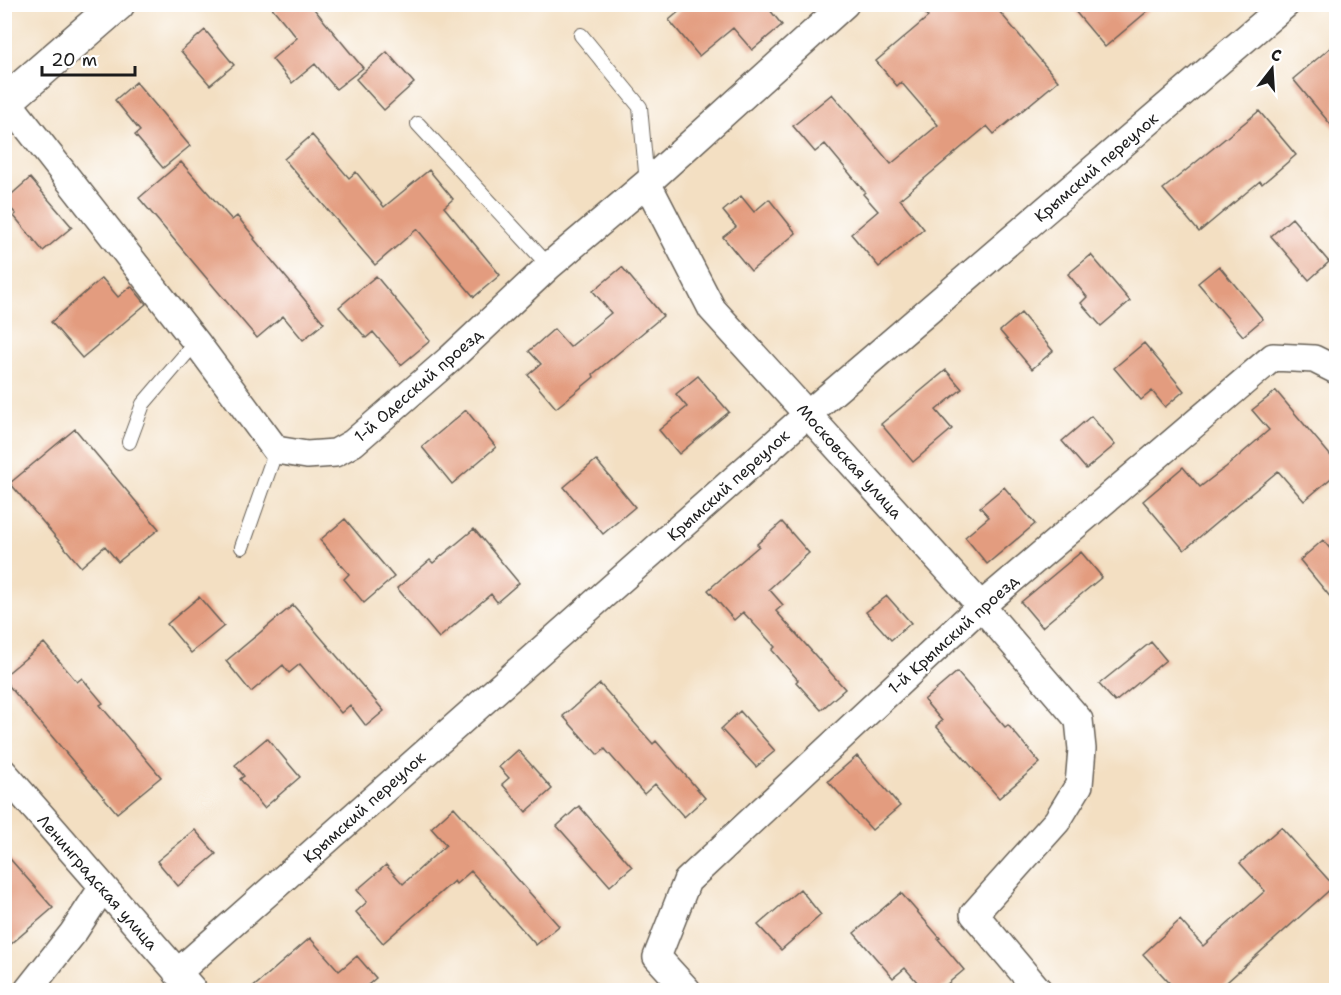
<svg xmlns="http://www.w3.org/2000/svg" width="1341" height="995" font-family="'Shantell Sans',sans-serif">
<style>
.building{fill:#e39c7f}
.lines{fill:none;stroke-linecap:round;stroke-linejoin:round}
.service-casing{stroke:#676056;stroke-width:16}
.minor-casing{stroke:#676056;stroke-width:30}
.tertiary-casing{stroke:#676056;stroke-width:36}
.service{stroke:#fff;stroke-width:14}
.minor{stroke:#fff;stroke-width:27}
.tertiary{stroke:#fff;stroke-width:33}
.labels{text-anchor:middle;stroke-width:4.5;stroke-linejoin:round;paint-order:stroke}
.street-label{font-size:16px;fill:#1c1c1c;stroke:#fff}
</style>
<rect width="100%" height="100%" fill="#fff"/>
<filter id="ink" filterUnits="userSpaceOnUse"><feTurbulence type="fractalNoise" baseFrequency=".0167" numOctaves="2"/><feDisplacementMap in="SourceGraphic" scale="12" xChannelSelector="R" yChannelSelector="G"/><feConvolveMatrix kernelMatrix="1 2 1 2 8 2 1 2 1" color-interpolation-filters="sRGB"/></filter>
<filter id="wash" filterUnits="userSpaceOnUse"><feTurbulence type="fractalNoise" baseFrequency=".008" numOctaves="4" result="noise"/><feDisplacementMap in="SourceGraphic" scale="24" xChannelSelector="R" yChannelSelector="G"/><feGaussianBlur stdDeviation="1.35" result="paint"/><feColorMatrix in="noise" values="0 0 0 0 0 0 0 0 0 0 0 0 0 0 0 0 0 1.4 0 .05"/><feComposite in="paint" operator="in"/></filter>
<g filter="url(#wash)">
<rect width="100%" height="100%" fill="#f3dfc2"/>
<g id="blocks">
<!-- building -->
<path class="building" d="M269,4h41l53,64 -27,21 -21,-25 -23,19 -20,-24 25,-21z
M688,4h77l17,21 -30,25 -19,-22 -34,28 -30,-36z
M918,4h75l65,77 -64,53 -7,-8 -87,73 24,30 -45,38 -28,-33 27,-23 -15,-17 2,-2 -40,-48 -10,8 -22,-26 39,-32 59,70 47,-39 -37,-43 -4,4 -21,-25 52,-44z
M1069,4h87l-51,43z
M205,30l29,35 -24,20 -29,-34z
M1336,43v88l-43,-52z
M387,52l27,31 -30,27 -28,-31z
M136,82l54,64 -27,22 -28,-33 5,-4 -25,-31z
M1259,111l37,44 -34,29 -2,-3 -61,51 -36,-43z
M312,135l37,43 7,-6 28,35 45,-37 24,29 -9,8 56,68 -26,22 -57,-68 -42,36 -91,-106z
M181,162l51,58 5,-4 18,22 -1,1 70,84 -21,17 -20,-24 -26,22 -118,-140z
M30,178l42,49 -29,24 -29,-35 2,-2 -12,-13z
M741,196l13,16 15,-13 27,34 -45,38 -28,-34 13,-10 -13,-16z
M1292,218l37,44 -20,18 -38,-44z
M1091,255l39,46 -29,25 -20,-23 6,-6 -19,-23z
M1219,266l44,53 -20,17 -45,-53z
M622,267l41,49 -70,58 1,3 -38,31 -28,-33 13,-11 -12,-13 25,-22 16,18 41,-34 -18,-22z
M376,276l54,65 -29,24 -28,-33 -7,6 -27,-31z
M102,278l16,19 13,-11 15,18 -64,54 -31,-36z
M1021,313l32,38 -21,18 -32,-38z
M1144,343l40,48 -19,16 -13,-16 -11,9 -27,-32z
M946,370l16,19 -26,21 16,19 -39,33 -32,-38z
M698,376l31,36 -50,42 -20,-24 28,-23 -11,-13z
M1276,391l60,71v12l-32,27 -26,-30 -94,79 -41,-49 40,-34 17,20 26,-20 43,-37 -17,-20z
M466,410l30,37 -44,37 -30,-37z
M1091,416l24,29 -29,24 -24,-28z
M75,429l84,100 -41,33 -13,-16 -24,21 -71,-84z
M596,460l39,47 -32,27 -39,-47z
M1004,487l31,37 -48,40 -22,-27 24,-20 -9,-10z
M345,519l49,58 -30,26 -20,-24 5,-5 -29,-34z
M782,522l27,31 -40,36 14,16 -7,6 69,78 -24,21 -25,-28 2,-2 -26,-30 3,-3 -32,-35 -9,8 -26,-30 51,-44 -2,-2z
M474,529l45,54 -22,19 -6,-8 -52,44 -42,-50 33,-28 3,3z
M1323,540l13,16v48l-36,-44z
M1081,552l21,25 -60,50 -21,-25z
M887,596l24,27 -20,17 -25,-28z
M199,597l25,29 -33,27 -24,-29z
M293,605l91,106 -18,15 -16,-21 -9,8 -41,-49 -11,9 -6,-8 -32,27 -25,-31z
M1151,642l15,18 -51,42 -16,-18z
M44,643l33,39 5,-4 21,25 -3,2 61,72 -44,36 -113,-133v-4z
M957,672l48,55 3,-2 32,38 -41,35 -63,-72 6,-5 -18,-21z
M600,684l53,60 3,-3 49,57 -21,19 -29,-33 -11,10 -39,-45 -7,6 -35,-39z
M740,711l35,40 -19,16 -35,-38z
M267,738l33,39 -36,31 -24,-29 4,-3 -9,-11z
M518,750l34,39 -26,23 -24,-28 7,-6 -10,-11z
M857,756l43,50 -28,24 -44,-49z
M579,806l53,61 -22,19 -53,-60z
M454,807l105,119 -23,19 -65,-74 -15,13 -2,-3 -71,62 -27,-31 11,-10 -10,-12 29,-25 17,19 43,-39 -15,-17z
M1281,827l53,59 -116,104h-42l-33,-36 37,-34 23,26 62,-55 -25,-28z
M195,830l21,24 -38,32 -21,-25z
M4,852l49,56 -49,42z
M800,889l21,26 -40,35 -23,-25z
M901,893l39,45 -2,1 26,31 -24,20h-16l-19,-22 -12,10 -39,-45z
M310,938l29,33 18,-15 19,22 -14,12h-112z"/>
</g>
</g>
<g filter="url(#ink)">
<use href="#blocks" fill-opacity="0" stroke="#676056" stroke-width="1.5"/>
<g class="lines">
<defs>
<path id="service" d="M581,35l59,72 7,76
M418,124l131,142
M129,442l14,-38 53,-62
M242,547l34,-97"/>
<path id="minor" d="M7,101l189,241 80,108 31,5 28,-2 18,-10 98,-85 98,-92 98,-83 198,-179
M647,183l65,126 269,297 98,114 3,29 -3,36 -22,36 -83,93 64,76
M4,773l189,217
M177,973l631,-559 478,-410
M28,990l45,-57 30,-46
M687,990l-30,-33 30,-76 294,-275 292,-249 41,2 22,11"/>
<path id="tertiary" d="M4,103l114,-99"/>
</defs>
<!-- service casing -->
<use href="#service" class="service-casing"/>
<!-- minor casing -->
<use href="#minor" class="minor-casing"/>
<!-- tertiary casing -->
<use href="#tertiary" class="tertiary-casing"/>
<!-- service -->
<use href="#service" class="service"/>
<!-- minor -->
<use href="#minor" class="minor"/>
<!-- tertiary -->
<use href="#tertiary" class="tertiary"/>
</g>
</g>
<g class="labels">
<!-- street labels -->
<g class="street-label">
<text transform="translate(1096 167) rotate(-41)" y="6">Крымский переулок</text>
<text transform="translate(418 385) rotate(-41)" y="6">1-й Одесский проезд</text>
<text transform="translate(850 461) rotate(48)" y="6">Московская улица</text>
<text transform="translate(728 485) rotate(-42)" y="6">Крымский переулок</text>
<text transform="translate(953 634) rotate(-42)" y="6">1-й Крымский проезд</text>
<text transform="translate(364 807) rotate(-42)" y="6">Крымский переулок</text>
<text transform="translate(98 882) rotate(49)" y="6">Ленинградская улица</text>
</g>
</g>
<!-- margin -->
<rect width="1341" height="995" fill="none" stroke="#fff" stroke-width="24"/>
<!-- north arrow -->
<g transform="translate(1272 69) rotate(17)" stroke="#ffffff" stroke-width="4.5" paint-order="stroke">
<path d="M0-4.5L10 22L0 15L-10 22Z" fill="#1c1c1c"/>
<text y="-9" font-size="16" font-weight="bold" text-anchor="middle" fill="#1c1c1c">С</text>
</g>
<!-- scale -->
<path d="M42 66v9h93v-9" fill="none" stroke="#1c1c1c" stroke-width="3"/>
<text x="51" y="66" font-size="18" fill="#1c1c1c" stroke="#ffffff" stroke-width="4.5" paint-order="stroke">20 m</text>
</svg>
